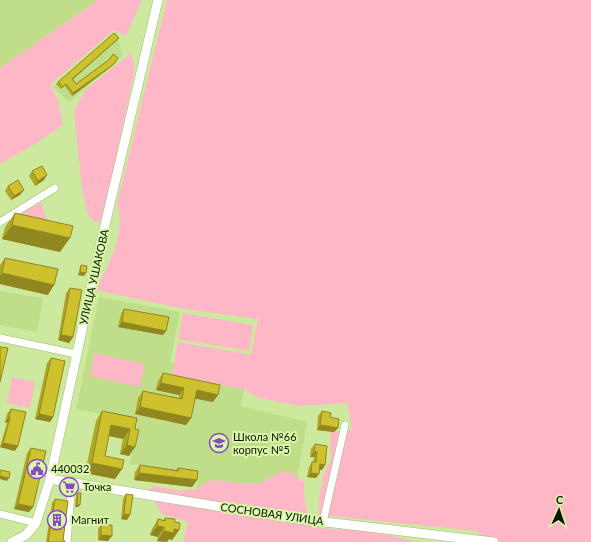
<svg xmlns="http://www.w3.org/2000/svg" width="591" height="542" font-family="Lato,sans-serif">
<style>
.built{fill:#c0dd8a}
.green{fill:#fdb7c6}
.lines{fill:none;stroke-linecap:round;stroke-linejoin:round}
.street-casing{stroke:#a2bc73;stroke-width:8}
.secondary-casing{stroke:#a2bc73;stroke-width:10}
.street{stroke:#fff;stroke-width:7}
.secondary{stroke:#fff;stroke-width:9}
.wall{fill:#b0a627}
.shaded-wall{fill:#908720}
.building{fill:#cdc12d;stroke:#908720}
.labels{text-anchor:middle;stroke-width:4;stroke-linejoin:round;paint-order:stroke}
.street-label{font-size:11px;fill:#0e1600;stroke:#daf6aa}
.poi-label{font-size:11px;fill:#0e1600;stroke:#daf6aa;text-anchor:start}
</style>
<rect width="100%" height="100%" fill="#cde99d"/>
<!-- built -->
<path class="built" d="M0,0h98l-98,68z
M117,31l5,26 -53,45 -16,-15z
M0,291l43,7 -6,34 -37,-7z
M99,297l81,15 -10,50 76,17 -5,27 66,16 -16,91 -96,-16 4,-23 -69,-10 8,-42 -62,-13z"/>
<!-- green -->
<path class="green" d="M98,0h44l-16,36 -12,-6 -64,55 7,12 6,28 -28,19 -35,20v-96z
M167,0h424v542h-109v-2l-5,-9 -158,-16v-17l4,-23 8,-15 -1,-15 1,-13 21,-2 -5,-27 -49,3 -39,-8 -16,-9 -71,-14 6,-33 73,13 7,-36 -74,-10 -88,-19c12,-26 31,-56 21,-86z
M131,53l4,15 -22,104 -11,48 -7,2 -7,-6 -6,-28 -8,-77 11,-21z
M41,202l7,25 -35,-8z
M183,313l70,12 -4,26 -71,-12z
M94,353l51,11 -5,23 -50,-11z
M12,377l23,5 -5,26 -23,-5z
M280,472l12,1 12,9c1,17 -1,36 16,46l56,4 41,10h-234l5,-20 -26,-8 -14,-24 6,-4 26,5 17,-2 14,-9 29,3h20z"/>
<g class="lines">
<defs>
<path id="street" d="M0,222l55,-34
M0,338l76,16
M0,514l36,9
M323,522l22,-97
M67,542l5,-59"/>
<path id="secondary" d="M50,479l233,38 211,25
M12,542l14,-7 10,-12 14,-44 51,-237 57,-242"/>
</defs>
<!-- street casing -->
<use href="#street" class="street-casing"/>
<!-- secondary casing -->
<use href="#secondary" class="secondary-casing"/>
<!-- street -->
<use href="#street" class="street"/>
<!-- secondary -->
<use href="#secondary" class="secondary"/>
</g>
<!-- wall -->
<path class="wall" d="M119,38l-2,2 -44,39 3,5 36,-18 -40,30 -7,-10 -4,3 -5,-5 2,-2z
M32,171l12,9 -9,6 -6,-10z
M8,186l12,9 -9,5 -6,-9z
M15,213l45,39 -58,-13 3,-12z
M5,258l43,37 -48,-11v-19z
M81,265l3,11 -6,-1 2,-8z
M70,288l3,49 -4,6 -11,-3 8,-47z
M124,309l39,26 -45,-8 3,-13z
M51,358l2,59 -3,5 -15,-3 12,-56z
M163,373l50,29 -18,-4 -4,20 -5,7 -51,-11 3,-16 5,-7 36,7v-3l-23,-5 2,-9z
M11,409l4,42 -15,-4 7,-24 -2,-1 2,-8z
M102,411l35,7 -8,38 -9,-2 3,-15 -14,-3 -4,20 10,23 -30,-6 11,-52z
M322,411l8,6 8,11 -4,4 -17,-2 1,-14z
M315,444l10,21 -3,5 -3,-1 -3,9 -9,-1 2,-10 3,-5h1l1,-5h-4l1,-8z
M31,448l2,59 -4,5 -15,-3 13,-56z
M140,465l36,5 2,-2 19,12 -5,7 -58,-7 1,-8z
M78,493v14h-3l1,-12z
M126,494l1,26 -6,-1 2,-20z
M55,499l8,41 2,2h-19l6,-39z
M165,518l10,4 4,8 -7,10 -3,-1 -2,3 -10,-1 1,-4 -8,-2 2,-6 6,-10 6,1z
M101,525l7,16 -10,-1v-11z"/>
<!-- shaded-wall -->
<path class="shaded-wall" d="M119,38l-2,2 -46,41 1,-2z
M114,64l-2,2 -40,30 1,-3z
M47,175l-3,5 -9,6 3,-5z
M24,190l-4,5 -9,5 3,-4z
M12,225l58,13 -10,14 -58,-13z
M80,272l6,1 -2,3 -6,-1z
M2,273l52,12 -6,10 -48,-11v-8z
M122,322l44,9 -3,4 -45,-8z
M61,335l12,2 -4,6 -11,-3z
M161,383l23,5 -5,7 -23,-5z
M197,390l21,5 -5,7 -21,-4z
M140,407l51,11 -5,7 -51,-11z
M39,414l14,3 -3,5 -15,-3z
M9,417l1,1 -3,5 -2,-1z
M111,425l19,4 -7,10 -18,-4z
M320,425l18,3 -4,4 -17,-2z
M3,443l15,3 -3,5 -15,-4z
M127,445l8,2 -6,9 -9,-2z
M314,452h3l-3,5h-4z
M92,463l30,6 -7,10 -30,-6z
M320,464l5,1 -3,5 -5,-1z
M139,473l58,7 -5,7 -58,-7z
M311,473l8,1 -3,4 -9,-1z
M0,476l9,2 -2,3 -7,-2z
M18,504l15,3 -4,5 -15,-3z
M77,505h3l-2,2h-3z
M124,514l6,1 -3,5 -6,-1z
M157,526l7,1 -6,10 -8,-2z
M174,529l5,1 -7,10 -3,-1 -2,3 -10,-1 7,-10z
M101,535l11,1 -4,5 -10,-1z"/>
<!-- building -->
<path class="building" d="M114,33l5,5 -47,41 4,5 34,-25 3,-5 5,4 -4,6 -41,29 -7,-9 -3,3 -5,-5z
M42,166l5,9 -9,6 -6,-10z
M18,180l6,10 -10,6 -6,-10z
M15,213l58,13 -3,12 -58,-13z
M5,258l53,11 -4,16 -52,-12z
M81,265l6,1 -1,7 -6,-1z
M70,288l12,2 -9,47 -12,-2z
M124,309l45,8 -3,14 -44,-9z
M0,347l8,1 -8,34z
M51,358l14,3 -12,56 -14,-3z
M163,373l57,12 -2,10 -21,-5 -6,28 -51,-11 3,-16 39,8 2,-11 -23,-5z
M11,409l15,3 -8,34 -15,-3 7,-25 -1,-1z
M102,411l35,7 -2,11 4,1 -4,17 -8,-2 3,-16 -19,-4 -6,31 19,4 -2,9 -30,-6z
M322,411l9,2 -1,4 9,2 -1,9 -18,-3z
M315,444l12,2 -2,19 -5,-1 -1,10 -8,-1 1,-11h4l1,-10h-3z
M31,448l15,3 -13,56 -15,-3z
M140,465l38,6v-3l20,3 -1,9 -58,-7z
M0,470l10,2 -1,6 -9,-2z
M78,493h3l-1,12h-3z
M126,494l7,1 -3,20 -6,-1z
M55,499l13,2 -5,39 2,1v1h-17z
M165,518l10,1v3l5,1 -1,7 -5,-1v4l-10,-2v-4l-7,-1 1,-7 7,2z
M101,525h11v11l-11,-1z"/>
<!-- icons -->
<defs>
<symbol id="school-ring" viewBox="-11 -11 22 22"><circle r="9.5" fill="#daf6aa" stroke="#884bc1" stroke-width="1.5"/><path d="M0-5L7-2L0 1L-7-2ZM-4 1L0 2.5L4 1V4Q0 6-4 4Z" fill="#884bc1"/></symbol>
<symbol id="civic-ring" viewBox="-11 -11 22 22"><circle r="9.5" fill="#daf6aa" stroke="#884bc1" stroke-width="1.5"/><path d="M-.6-6.5H3V-4.5H.6V-3L4-1V1h2V6H-6V1h2V-1L-.6-3ZM-1.2 2.5V6h2.4V2.5Z" fill="#884bc1"/></symbol>
<symbol id="supermarket-ring" viewBox="-11 -11 22 22"><circle r="9.5" fill="#daf6aa" stroke="#884bc1" stroke-width="1.5"/><path d="M-6-5.5h2.5l.6 2H6L4.5 2H-2.5L-4.4-4H-6ZM-1.5 3.2a1.3 1.3 0 1 0 .1 0ZM3 3.2a1.3 1.3 0 1 0 .1 0Z" fill="#884bc1"/></symbol>
<symbol id="building-ring" viewBox="-11 -11 22 22"><circle r="9.5" fill="#daf6aa" stroke="#884bc1" stroke-width="1.5"/><path d="M-4-6H4V6H1V3H-1V6H-4ZM-2.5-4.3h1.7v1.8h-1.7ZM.8-4.3h1.7v1.8H.8ZM-2.5-1h1.7V.8h-1.7ZM.8-1h1.7V.8H.8Z" fill="#884bc1"/></symbol>
</defs>
<g fill-rule="evenodd">
<use href="#school-ring" x="208" y="432" width="22" height="22"/>
<use href="#civic-ring" x="26" y="458" width="22" height="22"/>
<use href="#supermarket-ring" x="58" y="476" width="22" height="22"/>
<use href="#building-ring" x="46" y="509" width="22" height="22"/>
</g>
<g class="labels">
<!-- street labels -->
<g class="street-label">
<text transform="translate(94 277) rotate(-77)" y="4">УЛИЦА УШАКОВА</text>
<text transform="translate(272 514) rotate(8)" y="4">СОСНОВАЯ УЛИЦА</text>
</g>
<!-- poi labels -->
<g class="poi-label">
<text x="233" y="441">Школа №66<tspan x="233" dy="13">корпус №5</tspan></text>
<text x="51" y="473">440032</text>
<text x="83" y="491">Точка</text>
<text x="71" y="524">Магнит</text>
</g>
</g>
<!-- north arrow -->
<g transform="translate(559 510) rotate(3)" stroke="#daf6aa" stroke-width="3" paint-order="stroke">
<path d="M0-3L7 15L0 10L-7 15Z" fill="#0e1600"/>
<text y="-6" font-size="11" font-weight="bold" text-anchor="middle" fill="#0e1600">С</text>
</g>
</svg>
